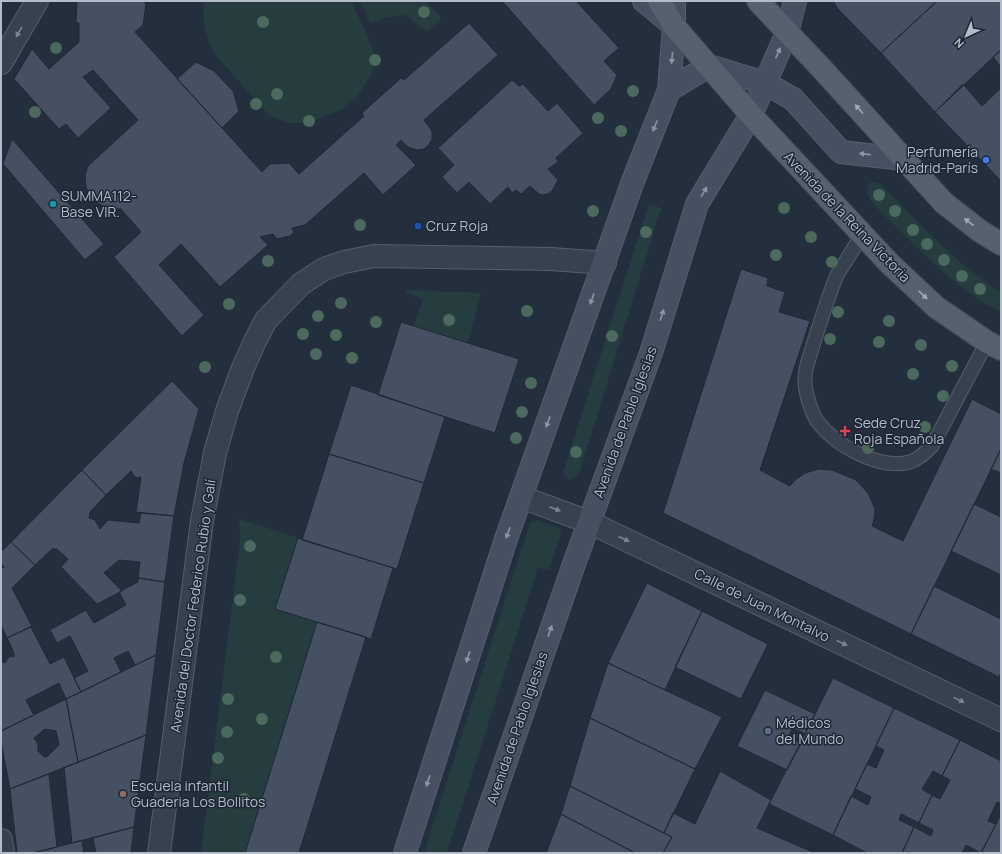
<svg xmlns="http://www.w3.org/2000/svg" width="1002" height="854" font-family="Manrope,sans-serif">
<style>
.green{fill:#263c3f}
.building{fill:#455162;stroke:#1f2835;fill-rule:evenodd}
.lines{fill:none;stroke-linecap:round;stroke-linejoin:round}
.lane-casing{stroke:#565f6c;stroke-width:15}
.street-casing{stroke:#565f6c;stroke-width:24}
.secondary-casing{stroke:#565f6c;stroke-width:24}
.primary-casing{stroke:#414a57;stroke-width:24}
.lane{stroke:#38414e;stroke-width:13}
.street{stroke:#38414e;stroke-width:22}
.secondary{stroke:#465061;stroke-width:22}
.primary{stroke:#56606e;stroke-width:22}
.tree{fill:#4b6a5d}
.oneway{fill:#7c8592}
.oneway2{fill:#8e96a5}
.oneway3{fill:#a1aab7}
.shop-dot{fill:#3f7fe0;stroke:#1d2633;stroke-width:1.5}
.culture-dot{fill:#0f9aa8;stroke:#1d2633;stroke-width:1.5}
.transit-dot{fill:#1a4fb4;stroke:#1d2633;stroke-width:1.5}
.health-dot{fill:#e0444e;stroke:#1d2633;stroke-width:1.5}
.service-dot{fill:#5c6f8a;stroke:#1d2633;stroke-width:1.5}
.education-dot{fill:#8d6e63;stroke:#1d2633;stroke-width:1.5}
.labels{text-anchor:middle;stroke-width:3;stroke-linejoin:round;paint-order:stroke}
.poi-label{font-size:14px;fill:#b4bcc9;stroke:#1d2633;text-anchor:start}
.street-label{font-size:14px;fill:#b4bcc9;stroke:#1d2633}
</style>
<rect width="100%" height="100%" fill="#242f3e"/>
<!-- green -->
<path class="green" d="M204,1h147l16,34 7,18 -3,22 -14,22 -17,13 -32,13h-20l-18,-7 -54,-60c-11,-17 -14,-35 -12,-55z
M360,1h66l16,18 -15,13 -21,-17 -22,3 -7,4 -7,1z
M871,182h6l4,3c38,38 74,78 120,107v20c-49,-25 -87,-68 -126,-106 -5,-6 -8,-10 -8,-19z
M649,204l12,4 -82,266 -5,5 -5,1 -4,-3 -2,-4 2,-7z
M407,290l74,3 -13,50 -54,-17 9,-27 -17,-6z
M239,519l59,19 -23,71 42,13 -72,231h-44l39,-311z
M537,520l22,8 3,2 -13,40 -11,-2 -91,285h-23l106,-330z"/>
<!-- building -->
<path class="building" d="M77,1h66l3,3 -3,21 -8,7 127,140 8,-8 19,-1 10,11 65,-58 -2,-3 39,-35 3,2 65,-57 29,32 -74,65 8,11v8l-3,6 -5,4 -7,1 -9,-3 -7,-7 -5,5 20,20 -33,30 -19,-22 -59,52 -13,3 2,4 -4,4 -13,3 -4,-5 -13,3 8,8 -48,42 -39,-43 -22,21 45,50 -22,21 -68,-79 27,-25 -20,-23 -15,-1 -10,-6 -6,-6 -4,-9 -1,-12 3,-9 50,-46 -45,-50 -10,7 28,31 -33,30 -12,-14 -7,5 -45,-50 18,-30 17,20 30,-27v-19h-3z
M502,1h74l43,47 -15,13 13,14 -6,14 -17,16z
M833,1h104l-56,52 -43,-44z
M937,1h64v49l-66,62 -54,-59z
M1001,50v17l-8,-10z
M196,62l18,9 19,20 6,20 -17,17 -45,-49z
M512,80l7,6 4,-2 25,27 9,-8 26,30 -27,25 2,4 -10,7 10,11 -6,11 -4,3 -6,1 -3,-1 -9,-8 -9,8 -5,-4 -4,3 -4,-6 -18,17 -21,-22 -12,11 -15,-16 12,-12 -16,-17z
M963,84l19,22 19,-18v93l-66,-69z
M12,139l92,105 -19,16 -82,-96z
M741,269l27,9 -1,8 18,6 -6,20 31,9 -50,149 30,16 5,-6 10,-7 14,-4 13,1 24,10 12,13 7,16 -1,11 -2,6 31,15 69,-142 29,15v35l-90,185 -248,-121z
M401,322l118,37 -24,74 -117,-38z
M172,381l27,28 -15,54 -10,53 -38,-4 5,-35 -4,1 -3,-2 -3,-5 -25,24 -24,-25z
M351,385l94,32 -21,66 -95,-29z
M1001,449v24l-10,-4z
M329,454l95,29 -27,86 -95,-29z
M82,470l24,25 -16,17 -1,6 6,2 5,9 8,-9 31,3 2,-10 33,3 -9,66 -27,-4 2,-16 -21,-2 -15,13 18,18 -25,13 -36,-37 7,-8 -11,-10h-5l-17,16 -24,-23z
M974,504l27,13v58l-50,-24z
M298,538l95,30 -22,71 -96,-30z
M11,542l24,23 -23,23 20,38 -25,12 -6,-13v-56l3,-2 -3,-4v-11z
M138,578l27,4 -9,73 -21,10 -7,-14 -14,7 7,14 -40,20 -7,-14 14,-7 -18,-35 -13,7 -7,-13 36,-20 8,13 32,-18 -7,-13 19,-10z
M647,583l55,28 -37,79 -57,-27z
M934,586l67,33v53l-2,5 -88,-43z
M702,611l66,33 -27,55 -66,-32z
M317,622l49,15 -67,216h-54z
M31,627l19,37 14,-7 17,35 -15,7 -7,-16 -33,17 8,15 -33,16v-70l4,2 3,-5 3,-2 3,1v-4l-7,-15z
M156,655l-10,80 -68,27 -12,-63z
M608,663l114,54 -27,52 -105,-51z
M833,678l61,30 -61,127 -64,-31 36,-70z
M765,690l50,24 -10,20 -12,-6 -5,9 13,6 -14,27 -50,-24z
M66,699l12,63 -68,27 -9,-47v-11zM45,729l11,2 3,14 -11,11 -4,1 -6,-6v-7l-4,-6z
M894,708l66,32 -18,36 -9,-5 -11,18 10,6 -13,28 -18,-9 -2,6 15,7 -12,26h-35l-34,-18 18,-39 17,9 3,-8 -16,-8 12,-25 9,4 8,-18 -8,-4z
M590,718l105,51 -31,64 -94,-47z
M146,735l-12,92 -62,16 -8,-75z
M960,740l41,21v43l-4,-2 -9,19 8,3 -15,29 -15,-8 -4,8h-60l12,-26 17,9 2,-6 -14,-7 13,-28 8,4 10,-19 -8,-4z
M720,771l51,29 -14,28 58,25h-152l9,-16 -8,-4 9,-20 22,11z
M49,774l8,73 -24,6h-16l-7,-64z
M570,786l102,51 -9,16h-28l-74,-39z
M561,814l74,39h-89z
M1001,814v39h-20l15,-29z
M134,827l-3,26h-35l-3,-15z
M82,840l2,13h-51l39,-10z"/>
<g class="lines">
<defs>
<path id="lane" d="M862,235l-25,40 -4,10c-7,19 -13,38 -19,57 -3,12 -9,24 -9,36 -1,11 6,34 12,43 19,25 62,49 93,41 9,-3 16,-10 22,-16l55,-104"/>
<path id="street" d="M1,63l36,-62
M521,497l68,25 412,198
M1,840l2,13
M159,853l43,-332 13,-68 12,-42 16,-43 12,-27 11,-21 35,-36 23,-15 20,-7 30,-6 177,3 54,4"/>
<path id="secondary" d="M644,1l28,23
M669,90l40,-24 56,17 28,16 48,53 63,7
M405,853l101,-314 127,-358 36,-91 5,-64v-25
M474,853l100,-289 77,-211 46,-149 54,-89 36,-82 8,-32"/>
<path id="primary" d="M659,1l15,25 77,89 138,148 47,44 51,35 14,7
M758,1l65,69 121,133 36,28 21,13"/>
</defs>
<!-- lane casing -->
<use href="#lane" class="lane-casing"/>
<!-- street casing -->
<use href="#street" class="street-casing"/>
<!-- secondary casing -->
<use href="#secondary" class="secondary-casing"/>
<!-- primary casing -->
<use href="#primary" class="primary-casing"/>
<!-- lane -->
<use href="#lane" class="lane"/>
<!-- street -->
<use href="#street" class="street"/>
<!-- secondary -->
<use href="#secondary" class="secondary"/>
<!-- primary -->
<use href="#primary" class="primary"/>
</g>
<!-- trees -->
<g class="tree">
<circle cx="424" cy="12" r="6"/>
<circle cx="263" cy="22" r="6"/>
<circle cx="56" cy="48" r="6"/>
<circle cx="375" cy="60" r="6"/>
<circle cx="633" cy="91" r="6"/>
<circle cx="277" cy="94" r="6"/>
<circle cx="256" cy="104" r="6"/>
<circle cx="35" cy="112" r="6"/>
<circle cx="598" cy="118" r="6"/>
<circle cx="309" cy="121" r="6"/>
<circle cx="621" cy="131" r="6"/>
<circle cx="879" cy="195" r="6"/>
<circle cx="784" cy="208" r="6"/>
<circle cx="593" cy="211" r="6"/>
<circle cx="895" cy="211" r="6"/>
<circle cx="360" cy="225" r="6"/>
<circle cx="913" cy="230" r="6"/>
<circle cx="646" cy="232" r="6"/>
<circle cx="811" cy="237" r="6"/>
<circle cx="927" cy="244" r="6"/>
<circle cx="776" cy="255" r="6"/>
<circle cx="944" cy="260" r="6"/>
<circle cx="268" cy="261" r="6"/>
<circle cx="832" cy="262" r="6"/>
<circle cx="962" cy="276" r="6"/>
<circle cx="980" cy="289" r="6"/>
<circle cx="341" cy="303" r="6"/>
<circle cx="229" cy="304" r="6"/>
<circle cx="527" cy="311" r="6"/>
<circle cx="838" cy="312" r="6"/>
<circle cx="318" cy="316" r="6"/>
<circle cx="449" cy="320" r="6"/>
<circle cx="889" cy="321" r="6"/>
<circle cx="376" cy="322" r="6"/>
<circle cx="303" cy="334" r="6"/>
<circle cx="336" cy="335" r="6"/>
<circle cx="612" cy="336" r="6"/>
<circle cx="830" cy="339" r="6"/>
<circle cx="879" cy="342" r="6"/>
<circle cx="921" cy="345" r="6"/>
<circle cx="316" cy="354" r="6"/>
<circle cx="352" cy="358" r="6"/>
<circle cx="952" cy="366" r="6"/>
<circle cx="205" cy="367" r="6"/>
<circle cx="913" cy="374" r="6"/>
<circle cx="531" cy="383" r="6"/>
<circle cx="943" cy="396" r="6"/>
<circle cx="522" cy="412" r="6"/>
<circle cx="925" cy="427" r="6"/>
<circle cx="516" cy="438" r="6"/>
<circle cx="868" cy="448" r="6"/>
<circle cx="576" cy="452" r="6"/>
<circle cx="250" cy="546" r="6"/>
<circle cx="240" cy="600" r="6"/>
<circle cx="276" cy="657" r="6"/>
<circle cx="228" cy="699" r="6"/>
<circle cx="262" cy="719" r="6"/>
<circle cx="227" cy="732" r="6"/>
<circle cx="218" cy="758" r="6"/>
<circle cx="244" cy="799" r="6"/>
</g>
<!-- one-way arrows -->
<defs><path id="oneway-solid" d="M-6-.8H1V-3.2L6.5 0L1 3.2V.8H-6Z"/></defs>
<g class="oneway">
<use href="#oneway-solid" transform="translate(19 32) rotate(120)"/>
<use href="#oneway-solid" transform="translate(555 509) rotate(21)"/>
<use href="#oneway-solid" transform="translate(624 539) rotate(25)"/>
<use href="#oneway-solid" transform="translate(842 643) rotate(26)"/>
<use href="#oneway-solid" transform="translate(959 700) rotate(26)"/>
</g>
<g class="oneway2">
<use href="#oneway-solid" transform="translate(778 53) rotate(-66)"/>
<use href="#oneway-solid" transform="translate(672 58) rotate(95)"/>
<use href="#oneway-solid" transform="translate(655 126) rotate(112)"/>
<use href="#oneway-solid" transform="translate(865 154) rotate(-173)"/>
<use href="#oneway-solid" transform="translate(704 192) rotate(-60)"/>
<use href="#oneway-solid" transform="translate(592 299) rotate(110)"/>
<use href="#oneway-solid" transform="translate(662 315) rotate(-73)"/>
<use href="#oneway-solid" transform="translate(548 422) rotate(110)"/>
<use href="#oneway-solid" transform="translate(508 533) rotate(110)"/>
<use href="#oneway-solid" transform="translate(550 631) rotate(-71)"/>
<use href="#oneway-solid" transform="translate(468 657) rotate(108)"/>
<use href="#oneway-solid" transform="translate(428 781) rotate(108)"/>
</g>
<g class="oneway3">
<use href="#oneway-solid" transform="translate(859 109) rotate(-132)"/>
<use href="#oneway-solid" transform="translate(969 222) rotate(-142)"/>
<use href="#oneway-solid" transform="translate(923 295) rotate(43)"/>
</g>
<!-- markers -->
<circle class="shop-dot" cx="986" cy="160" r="4"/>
<circle class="culture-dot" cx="53" cy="204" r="4"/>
<rect class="transit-dot" x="414" y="222" width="8" height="8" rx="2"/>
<path class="health-dot" d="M843 425h4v4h4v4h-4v4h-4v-4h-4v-4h4z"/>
<circle class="service-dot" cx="768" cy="731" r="4"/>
<circle class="education-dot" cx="123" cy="794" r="4"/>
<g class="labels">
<!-- poi labels -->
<g class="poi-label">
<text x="978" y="157" text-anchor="end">Perfumería<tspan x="978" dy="16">Madrid-París</tspan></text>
<text x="61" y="201">SUMMA112-<tspan x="61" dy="16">Base VIR.</tspan></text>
<text x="426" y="231">Cruz Roja</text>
<text x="854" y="428">Sede Cruz<tspan x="854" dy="16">Roja Española</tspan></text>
<text x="776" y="728">Médicos<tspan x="776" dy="16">del Mundo</tspan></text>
<text x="131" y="791">Escuela infantil<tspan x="131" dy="16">Guaderia Los Bollitos</tspan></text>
</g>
<!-- street labels -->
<g class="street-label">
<text transform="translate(847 217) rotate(46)" y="5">Avenida de la Reina Victoria</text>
<text transform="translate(625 422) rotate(-70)" y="5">Avenida de Pablo Iglesias</text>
<text transform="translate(762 605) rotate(26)" y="5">Calle de Juan Montalvo</text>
<text transform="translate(193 606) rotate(-82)" y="5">Avenida del Doctor Federico Rubio y Galí</text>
<text transform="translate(517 728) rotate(-71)" y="5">Avenida de Pablo Iglesias</text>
</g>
</g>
<!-- border -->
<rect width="1002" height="854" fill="none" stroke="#b4bcc9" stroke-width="4"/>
<!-- north arrow -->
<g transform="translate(966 36) rotate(224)" stroke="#1d2633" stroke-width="3" paint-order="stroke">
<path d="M0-3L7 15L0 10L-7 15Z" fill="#b4bcc9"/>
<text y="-6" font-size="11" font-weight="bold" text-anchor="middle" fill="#b4bcc9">N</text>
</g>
</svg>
